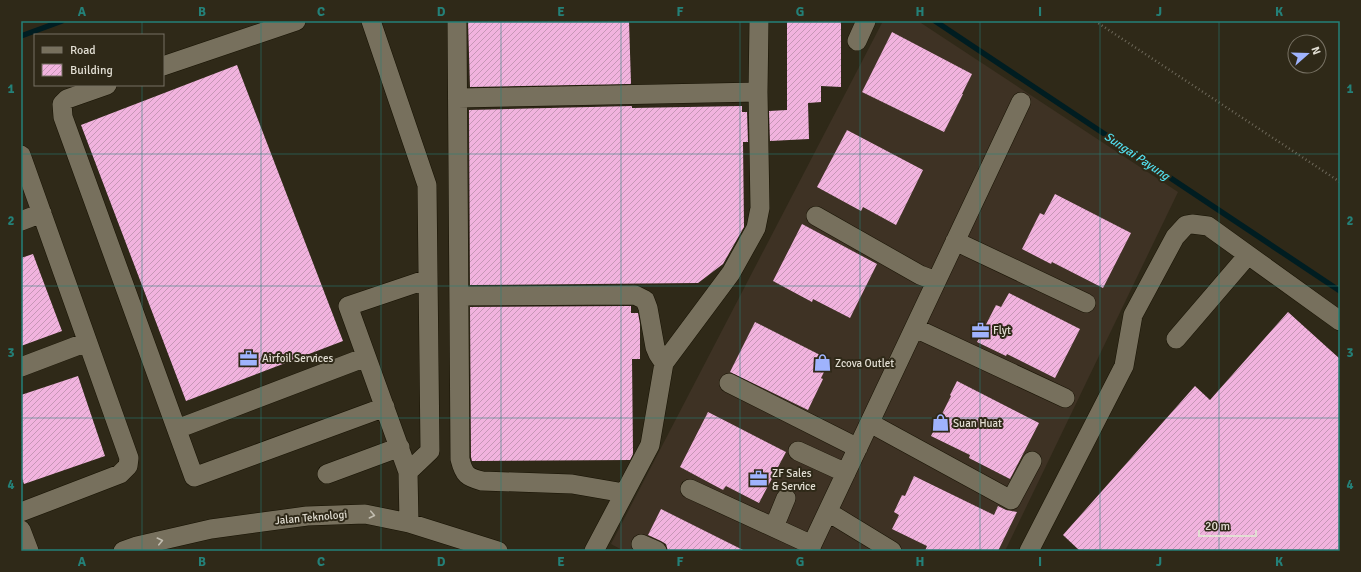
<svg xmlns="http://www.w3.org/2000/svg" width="1361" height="572" font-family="Signika,sans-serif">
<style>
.commercial{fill:#3e3224}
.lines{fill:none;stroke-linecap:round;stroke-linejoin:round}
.stream{stroke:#001d21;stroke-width:5.5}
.building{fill:url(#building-hatch)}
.minor-casing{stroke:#171203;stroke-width:20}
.path{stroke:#6e695a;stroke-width:2.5;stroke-dasharray:1 3;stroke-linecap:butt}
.minor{stroke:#77705d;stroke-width:19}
.oneway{stroke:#c2bdb0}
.grid{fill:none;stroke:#248078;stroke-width:1;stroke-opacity:0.55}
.labels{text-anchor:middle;stroke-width:4;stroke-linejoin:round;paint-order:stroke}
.poi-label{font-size:11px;fill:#e2ded3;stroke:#2f2918;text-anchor:start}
.street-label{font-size:11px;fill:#e2ded3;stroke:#2f2918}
.water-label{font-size:12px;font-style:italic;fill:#52deee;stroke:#2f2918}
.neatline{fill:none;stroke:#248078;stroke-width:1.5}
.grid-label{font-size:13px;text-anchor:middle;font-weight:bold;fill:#248078}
</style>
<defs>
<pattern id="building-hatch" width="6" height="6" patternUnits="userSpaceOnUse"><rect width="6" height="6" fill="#f1b3de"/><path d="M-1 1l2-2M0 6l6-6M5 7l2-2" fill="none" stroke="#c697b6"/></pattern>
</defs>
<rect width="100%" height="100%" fill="#2f2918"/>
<!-- commercial -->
<path class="commercial" d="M883,21h35l260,171 -173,359h-381l-13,-7z"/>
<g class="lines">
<!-- stream -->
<path class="stream" d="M935,21l405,270
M21,36l41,-15"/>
</g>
<!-- building -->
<path class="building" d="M468,21h161l2,63 -161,3z
M787,21h54v66l-20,-1v16l-13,1 1,36 -39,2 -1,-30 18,-1z
M892,32l80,42 -10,20h1l-19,38 -82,-40z
M237,65l106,276 -157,60 -105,-276z
M632,106v2l110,-2v6h5l1,30h-5l1,85 -21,37 -25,19 -228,2 -1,-175z
M847,130l76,40 -27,55 -33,-18 -2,4 -44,-24z
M1055,194l76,39 -28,55 -51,-26 -1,2 -29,-15 18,-36 4,2z
M802,224l75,40 -27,54 -37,-19 -1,3 -39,-21z
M33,254l29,77 -41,15v-88z
M1009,293l71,36 -25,49 -48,-24 -1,2 -29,-14 19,-37 5,2z
M631,306v7h7l2,11v35h-8l1,95 -3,6 -158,1 -1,-4 -1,-150z
M1288,312l52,47v192h-260l-17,-16 132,-149 15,14z
M755,322l75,38 -9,18 2,1 -15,31 -78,-38z
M78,376l27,80 -81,28 -3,-9v-80z
M957,381l82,42 -29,56 -41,-21 1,-3 -39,-19 20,-40 -1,-1z
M708,412l78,40 -27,51 -33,-17 -3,4 -43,-23z
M914,476l80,39 4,-9 8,4 11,2 -19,39h-73l2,-5 -35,-17 7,-14 -5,-3 8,-17 3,1z
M661,509l84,42h-77l-2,-7 -5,-3 -13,-6z"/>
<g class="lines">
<defs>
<path id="minor" d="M371,21l56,164 3,266 -22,21
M457,21l3,438c4,16 7,18 22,22l90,3 52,9
M857,41l9,-20
M163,66l133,-45
M107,85l-40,14 -5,5 1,13 131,360 191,-70
M458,98l300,-6
M21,155l108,303 -1,8 -8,8 -99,38
M816,216l104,59 16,6
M21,221l21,-8
M955,241l131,62
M459,296l176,-1 10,5 3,8 7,39 3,7 6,9
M915,328l150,70
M1176,339l72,-84
M21,367l66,-25
M729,383l129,65
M870,423l141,77 21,-39
M177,429l189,-72
M798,451l48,22
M327,474l73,-27
M690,489l122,56
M828,512l64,39
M409,523l-1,-51 -60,-166 80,-27
M774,527l12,-29
M21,530l8,21
M641,544l16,7
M123,551l14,-5 74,-17 96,-13 58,-2 44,9 89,28
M594,551l56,-106 14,-82 67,-90 25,-45 4,-20 -2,-116 1,-71
M809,551l212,-449
M1029,551l95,-185 9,-51 42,-78 11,-12 6,-1 16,2 132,95"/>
</defs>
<!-- minor casing -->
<use href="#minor" class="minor-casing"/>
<!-- path -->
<path class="path" d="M1095,21l245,161"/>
<!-- minor -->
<use href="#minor" class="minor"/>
</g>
<!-- one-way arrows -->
<defs><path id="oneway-chevron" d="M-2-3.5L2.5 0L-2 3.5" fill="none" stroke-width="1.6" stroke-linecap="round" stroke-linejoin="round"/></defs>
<g class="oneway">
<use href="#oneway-chevron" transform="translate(372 515) rotate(12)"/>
<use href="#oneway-chevron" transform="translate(160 541) rotate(-13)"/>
</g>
<!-- grid -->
<path class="grid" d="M142,21v14M261,21v530M381,21v530M501,21v530M621,21v530M740,21v530M860,21v530M980,21v530M1100,21v530M1219,21v530M142,85v466M21,154h1319M21,286h1319M21,418h1319"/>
<!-- icons -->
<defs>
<symbol id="office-bare" viewBox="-9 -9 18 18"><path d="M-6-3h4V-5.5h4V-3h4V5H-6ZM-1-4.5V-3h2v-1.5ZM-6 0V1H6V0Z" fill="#9fb3fd" stroke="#2f2918" stroke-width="2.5" paint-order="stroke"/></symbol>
<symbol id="shop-bare" viewBox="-9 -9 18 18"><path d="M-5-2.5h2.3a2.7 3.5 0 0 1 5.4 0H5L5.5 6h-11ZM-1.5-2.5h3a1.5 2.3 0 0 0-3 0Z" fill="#9fb3fd" stroke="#2f2918" stroke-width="2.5" paint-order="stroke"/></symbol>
</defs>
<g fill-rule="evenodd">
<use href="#office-bare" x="968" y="318" width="25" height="25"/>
<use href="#office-bare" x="236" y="346" width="25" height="25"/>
<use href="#shop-bare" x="810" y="350" width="25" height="25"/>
<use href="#shop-bare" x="928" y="410" width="25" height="25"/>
<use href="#office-bare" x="746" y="466" width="25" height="25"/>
</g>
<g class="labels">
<!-- poi labels -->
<g class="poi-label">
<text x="993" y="334">Flyt</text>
<text x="262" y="362">Airfoil Services</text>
<text x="835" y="367">Zcova Outlet</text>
<text x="953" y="427">Suan Huat</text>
<text x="772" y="477">ZF Sales<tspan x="772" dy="13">&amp; Service</tspan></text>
</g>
<!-- street labels -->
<g class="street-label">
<text transform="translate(311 517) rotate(-5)" y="4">Jalan Teknologi</text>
</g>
<!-- water labels -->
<g class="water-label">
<text transform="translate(1137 156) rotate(34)" y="4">Sungai Payung</text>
</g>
</g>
<!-- border -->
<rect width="1361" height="572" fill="none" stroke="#2f2918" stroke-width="44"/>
<!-- legend -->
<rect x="34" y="34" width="130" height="52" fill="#2f2918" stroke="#777163"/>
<rect x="42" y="47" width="20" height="6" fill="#77705d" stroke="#777163"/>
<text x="70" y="54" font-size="12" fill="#e2ded3">Road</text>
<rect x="42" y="64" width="20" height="12" fill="url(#building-hatch)" stroke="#777163"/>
<text x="70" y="74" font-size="12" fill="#e2ded3">Building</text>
<!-- north arrow -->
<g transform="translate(1307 54) rotate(70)"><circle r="19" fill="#2f2918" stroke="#777163"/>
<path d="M0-3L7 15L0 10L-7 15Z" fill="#9fb3fd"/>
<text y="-6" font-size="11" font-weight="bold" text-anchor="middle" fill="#e2ded3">N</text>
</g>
<!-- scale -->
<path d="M1199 530v6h57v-6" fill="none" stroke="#e2ded3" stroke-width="2"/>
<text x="1205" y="530" font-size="12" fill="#e2ded3" stroke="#2f2918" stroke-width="3" paint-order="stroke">20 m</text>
<rect x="22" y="22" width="1317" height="528" class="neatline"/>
<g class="grid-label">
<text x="82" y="16">A</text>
<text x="202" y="16">B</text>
<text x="321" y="16">C</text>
<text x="441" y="16">D</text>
<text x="561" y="16">E</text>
<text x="680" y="16">F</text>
<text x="800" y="16">G</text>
<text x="920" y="16">H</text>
<text x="1040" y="16">I</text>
<text x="1159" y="16">J</text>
<text x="1279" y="16">K</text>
<text x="11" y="93">1</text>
<text x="1350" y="93">1</text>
<text x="11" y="225">2</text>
<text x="1350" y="225">2</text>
<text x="11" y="357">3</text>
<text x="1350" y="357">3</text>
<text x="11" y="489">4</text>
<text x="1350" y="489">4</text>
<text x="82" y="566">A</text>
<text x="202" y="566">B</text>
<text x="321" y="566">C</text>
<text x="441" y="566">D</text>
<text x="561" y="566">E</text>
<text x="680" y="566">F</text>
<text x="800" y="566">G</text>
<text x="920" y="566">H</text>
<text x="1040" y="566">I</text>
<text x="1159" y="566">J</text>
<text x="1279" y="566">K</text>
</g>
</svg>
